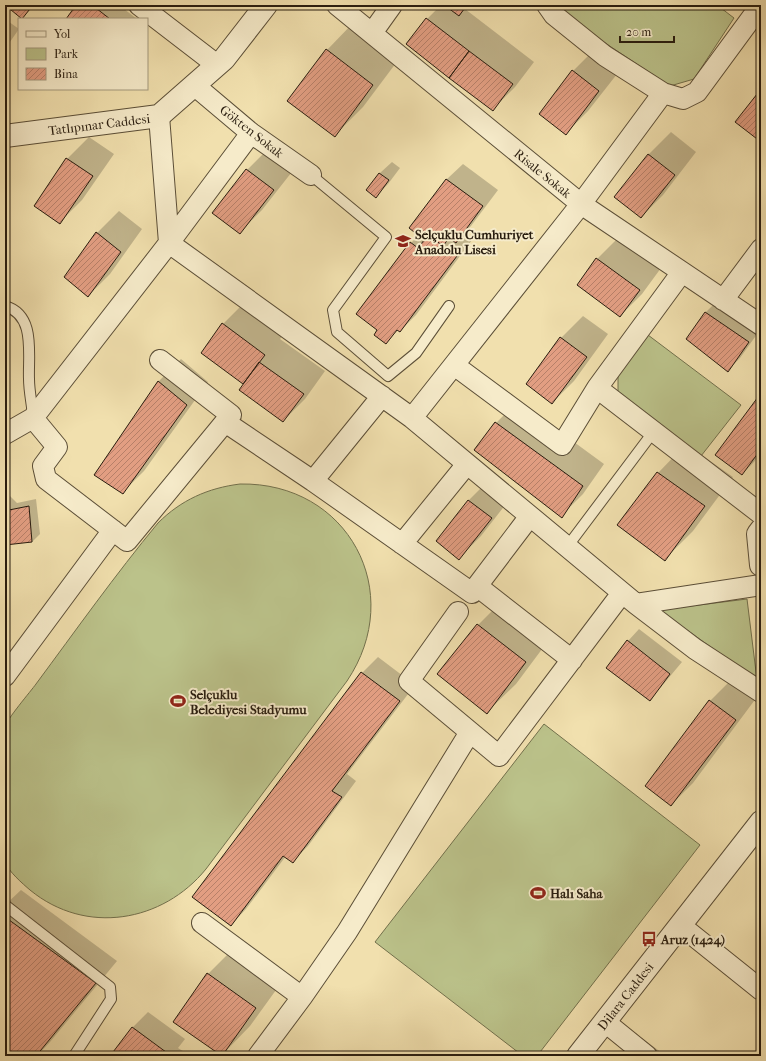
<svg xmlns="http://www.w3.org/2000/svg" width="766" height="1061" font-family="'IM FELL French Canon',serif">
<style>
.green{fill:#bbc28a;stroke:#72704c}
.shadow{fill:#0003}
.building{fill:url(#building-hatch);stroke:#291d0f}
.lines{fill:none;stroke-linecap:round;stroke-linejoin:round}
.service-casing{stroke:#5b4e37;stroke-width:12}
.minor-casing{stroke:#5b4e37;stroke-width:22}
.tertiary-casing{stroke:#5b4e37;stroke-width:24}
.service{stroke:#f6ebca;stroke-width:10}
.minor{stroke:#f6ebca;stroke-width:20}
.tertiary{stroke:#f6ebca;stroke-width:22}
.labels{text-anchor:middle;stroke-width:4;stroke-linejoin:round;paint-order:stroke}
.street-label{font-size:13px;fill:#291d0f;stroke:#f6ebca}
.poi-label{font-size:13px;font-weight:bold;fill:#291d0f;stroke:#f6ebca;text-anchor:start}
</style>
<defs>
<pattern id="building-hatch" width="6" height="6" patternUnits="userSpaceOnUse"><rect width="6" height="6" fill="#e29e82"/><path d="M-1 1l2-2M0 6l6-6M5 7l2-2" fill="none" stroke="#b78069"/></pattern>
</defs>
<rect width="100%" height="100%" fill="#f1e0ae"/>
<filter id="stains"><feTurbulence type="fractalNoise" baseFrequency=".005" numOctaves="4"/><feColorMatrix values="0 0 0 0 .2 0 0 0 0 .09 0 0 0 0 .02 0 0 0 .5 -.17"/></filter>
<radialGradient id="worn" r=".72"><stop offset=".6" stop-color="#630" stop-opacity="0"/><stop offset="1" stop-color="#630" stop-opacity=".3"/></radialGradient>
<!-- green -->
<path class="green" d="M560,5h157l17,13 -40,61 -24,7 -101,-67z
M648,335l93,70 -40,51 -83,-63v-19z
M240,484c108,-2 167,108 107,197l-141,188c-43,53 -120,67 -176,21 -7,-6 -22,-19 -25,-28 -2,-6 0,-24 0,-31 0,-24 0,-49 0,-73 0,-10 -2,-21 0,-31 1,-7 26,-36 31,-43 40,-54 79,-109 122,-161 23,-23 50,-35 82,-39z
M747,599l10,81 -98,-70z
M544,724l156,121 -163,211h-14l-148,-114z"/>
<!-- shadow -->
<path class="shadow" d="M5,5h30l-13,13z
M78,5h41l18,14h-70z
M441,5h28l-4,4 69,53 -19,25 -22,22 -66,-90z
M5,19l14,10 -14,20z
M355,21l47,34 -39,52 -28,28 -8,-85z
M595,49l26,20 -33,42 -22,22 7,-62z
M671,132l25,20 -33,43 -22,22 -25,-20 33,-43z
M89,137l25,17 -32,46 -22,22 7,-63z
M269,148l26,20 -33,42 -22,22 7,-62z
M392,162l8,6 -12,16 -12,12 -9,-6 13,-17z
M463,164l35,26 -27,36 -8,8 9,6 -56,75 -16,16 -2,-1 -12,12 -7,-12 32,-87 8,-8 -9,-7 37,-49z
M119,211l23,18 -32,45 -22,22 9,-63z
M619,237l42,31 -19,26 -22,22 -23,-57z
M761,268v6l-3,-2z
M718,300l42,30 -20,28 -12,12 -41,-31 19,-27z
M245,302l41,30 -6,7 45,32 -20,28 -22,22 -39,-37 -42,-32 21,-28z
M583,316l25,18 -34,47 -22,22 9,-65z
M181,359l27,23 -64,89 -22,22 -27,-19 64,-93z
M761,395v57l-7,10 -12,12z
M518,401l86,63 -21,30 -22,22 -65,-93z
M686,444l47,33 -40,54 -29,29 -6,-87z
M5,470l5,26 7,7 19,-4 4,35 -8,8 -27,2z
M491,478l22,17 -32,41 -22,22 -22,-17 32,-41z
M507,596l47,37 -38,51 -29,28 -9,-87z
M639,629l43,33 -21,25 -11,12 -22,-58z
M378,657l37,28 -68,89 9,7 -48,65 -15,15 -7,-5 -40,53 -15,16 131,-252z
M732,679l25,18 -64,86 -22,22 -25,-19 64,-85z
M21,890l96,71 -67,81 -13,14h-20l-12,-8v-143z
M237,945l47,34 -34,47 -28,29 -14,-81z
M148,1012l37,27 -7,9 13,8h-80l21,-28z
M642,1038l24,18h-43z"/>
<!-- building -->
<path class="building" d="M5,5h28l-11,14z
M76,5h16l18,14h-44z
M444,5h23l-8,11z
M426,18l43,33 -20,27 -43,-34z
M326,49l47,36 -38,52 -48,-36z
M469,51l44,33 -20,27 -44,-33z
M572,70l27,21 -33,44 -27,-21z
M761,89v53l-26,-20z
M648,154l27,21 -34,43 -27,-21z
M66,158l27,18 -33,48 -26,-18z
M246,169l28,21 -34,44 -28,-21z
M379,173l10,7 -13,18 -10,-8z
M446,179l37,27 -27,37 -7,-5 -6,8 -15,-11 -4,5 -15,-12z
M96,232l25,20 -33,45 -24,-20z
M428,235l29,21 -57,76 -3,-2 -11,14 -12,-9 3,-5 -21,-16 54,-72 8,6z
M596,258l44,32 -20,27 -43,-32z
M705,312l44,30 -21,30 -42,-33z
M222,323l43,32 -22,29 -42,-31z
M560,337l27,20 -35,47 -26,-20z
M259,362l45,32 -21,28 -44,-32z
M158,381l29,24 -64,89 -29,-19z
M761,393v56l-19,26 -27,-20z
M495,422l88,64 -21,32 -88,-68z
M657,472l48,34 -40,55 -48,-36z
M468,500l24,18 -33,42 -23,-19z
M29,506l3,36 -27,3v-38l4,3z
M477,624l49,38 -39,52 -50,-40z
M627,640l43,34 -20,27 -44,-33z
M361,672l39,29 -68,90 10,6 -49,66 -10,-7 -52,70 -39,-29z
M709,700l27,20 -65,86 -26,-20z
M5,917l91,66 -60,73h-21l-10,-7z
M207,973l49,35 -34,48 -49,-34z
M132,1027l38,28 -1,1h-59z"/>
<g class="lines">
<defs>
<path id="service" d="M311,175l75,62 -53,73 4,22 51,44 28,-23 33,-47
M5,306c31,9 23,48 24,73 0,12 3,25 4,37
M567,547l87,-116
M5,905l105,82 1,12 -37,57
M5,1055l1,1"/>
<path id="minor" d="M139,5l78,60
M337,5l244,199 180,121
M547,5l7,10 51,41 58,37 20,6 14,-7 64,-87
M372,33l20,-28
M194,85l57,48 60,42
M159,116l10,127 243,175 224,186 125,-19
M682,272l-85,116 164,126
M723,300l38,-51
M160,360l71,55 -6,7 88,59 159,112 5,-7
M454,365l108,80 35,-57
M33,418l24,29 -14,19 3,13 81,62 98,-119
M412,418l169,-214 82,-111
M5,434l28,-16 136,-175 82,-110
M313,481l69,-85
M530,516l-53,70 95,74
M402,544l65,-80
M636,604l59,45 66,43
M458,612l-49,69 90,75 123,-163
M5,676l108,-146
M202,923l100,74
M680,925l81,65
M605,1022l42,34
M258,1056l44,-59 45,-65 123,-200"/>
<path id="tertiary" d="M5,136l154,-20 65,-57 42,-54
M761,530l-3,4 3,31
M578,1056l183,-234"/>
</defs>
<!-- service casing -->
<use href="#service" class="service-casing"/>
<!-- minor casing -->
<use href="#minor" class="minor-casing"/>
<!-- tertiary casing -->
<use href="#tertiary" class="tertiary-casing"/>
<!-- service -->
<use href="#service" class="service"/>
<!-- minor -->
<use href="#minor" class="minor"/>
<!-- tertiary -->
<use href="#tertiary" class="tertiary"/>
</g>
<!-- icons -->
<defs>
<symbol id="school-bare" viewBox="-9 -9 18 18"><path d="M0-5L7-2L0 1L-7-2ZM-4 1L0 2.5L4 1V4Q0 6-4 4Z" fill="#8f2418" stroke="#f6ebca" stroke-width="2.5" paint-order="stroke"/></symbol>
<symbol id="stadium-bare" viewBox="-9 -9 18 18"><path d="M0-5a6.5 5 0 1 0 0 10a6.5 5 0 1 0 0-10ZM-3.5-1.8h7v3.6h-7Z" fill="#8f2418" stroke="#f6ebca" stroke-width="2.5" paint-order="stroke"/></symbol>
<symbol id="bus-bare" viewBox="-9 -9 18 18"><path d="M-5-6H5V4H4V6H2V4H-2V6H-4V4H-5ZM-3.5-4V0h7V-4ZM-3.5 1.2v1.5H-2V1.2ZM2 1.2v1.5H3.5V1.2Z" fill="#8f2418" stroke="#f6ebca" stroke-width="2.5" paint-order="stroke"/></symbol>
</defs>
<g fill-rule="evenodd">
<use href="#school-bare" x="392" y="230" width="22" height="22"/>
<use href="#stadium-bare" x="167" y="690" width="22" height="22"/>
<use href="#stadium-bare" x="527" y="882" width="22" height="22"/>
<use href="#bus-bare" x="638" y="928" width="22" height="22"/>
</g>
<g class="labels">
<!-- street labels -->
<g class="street-label">
<text transform="translate(99 124) rotate(-7)" y="5">Tatlıpınar Caddesi</text>
<text transform="translate(252 131) rotate(38)" y="5">Gökten Sokak</text>
<text transform="translate(543 173) rotate(39)" y="5">Risale Sokak</text>
<text transform="translate(625 996) rotate(-52)" y="5">Dilara Caddesi</text>
</g>
<!-- poi labels -->
<g class="poi-label">
<text x="415" y="239">Selçuklu Cumhuriyet<tspan x="415" dy="15">Anadolu Lisesi</tspan></text>
<text x="190" y="699">Selçuklu<tspan x="190" dy="15">Belediyesi Stadyumu</tspan></text>
<text x="550" y="898">Halı Saha</text>
<text x="661" y="944">Aruz (1424)</text>
</g>
</g>
<!-- margin -->
<rect width="766" height="1061" fill="none" stroke="#f1e0ae" stroke-width="20"/>
<rect x="6" y="6" width="754" height="1049" fill="none" stroke="#291d0f" stroke-width="2"/>
<rect x="10" y="10" width="746" height="1041" fill="none" stroke="#291d0f"/>
<!-- legend -->
<rect x="18" y="18" width="130" height="72" fill="#f6ebca" stroke="#a4997f"/>
<rect x="26" y="31" width="20" height="6" fill="#f6ebca" stroke="#a4997f"/>
<text x="54" y="38" font-size="12" fill="#291d0f">Yol</text>
<rect x="26" y="48" width="20" height="12" fill="#bbc28a" stroke="#a4997f"/>
<text x="54" y="58" font-size="12" fill="#291d0f">Park</text>
<rect x="26" y="68" width="20" height="12" fill="url(#building-hatch)" stroke="#a4997f"/>
<text x="54" y="78" font-size="12" fill="#291d0f">Bina</text>
<!-- scale -->
<path d="M620 36v6h54v-6" fill="none" stroke="#291d0f" stroke-width="2"/>
<text x="626" y="36" font-size="12" fill="#291d0f" stroke="#f6ebca" stroke-width="3" paint-order="stroke">20 m</text>
<rect width="100%" height="100%" filter="url(#stains)"/>
<rect width="100%" height="100%" fill="url(#worn)"/>
</svg>
